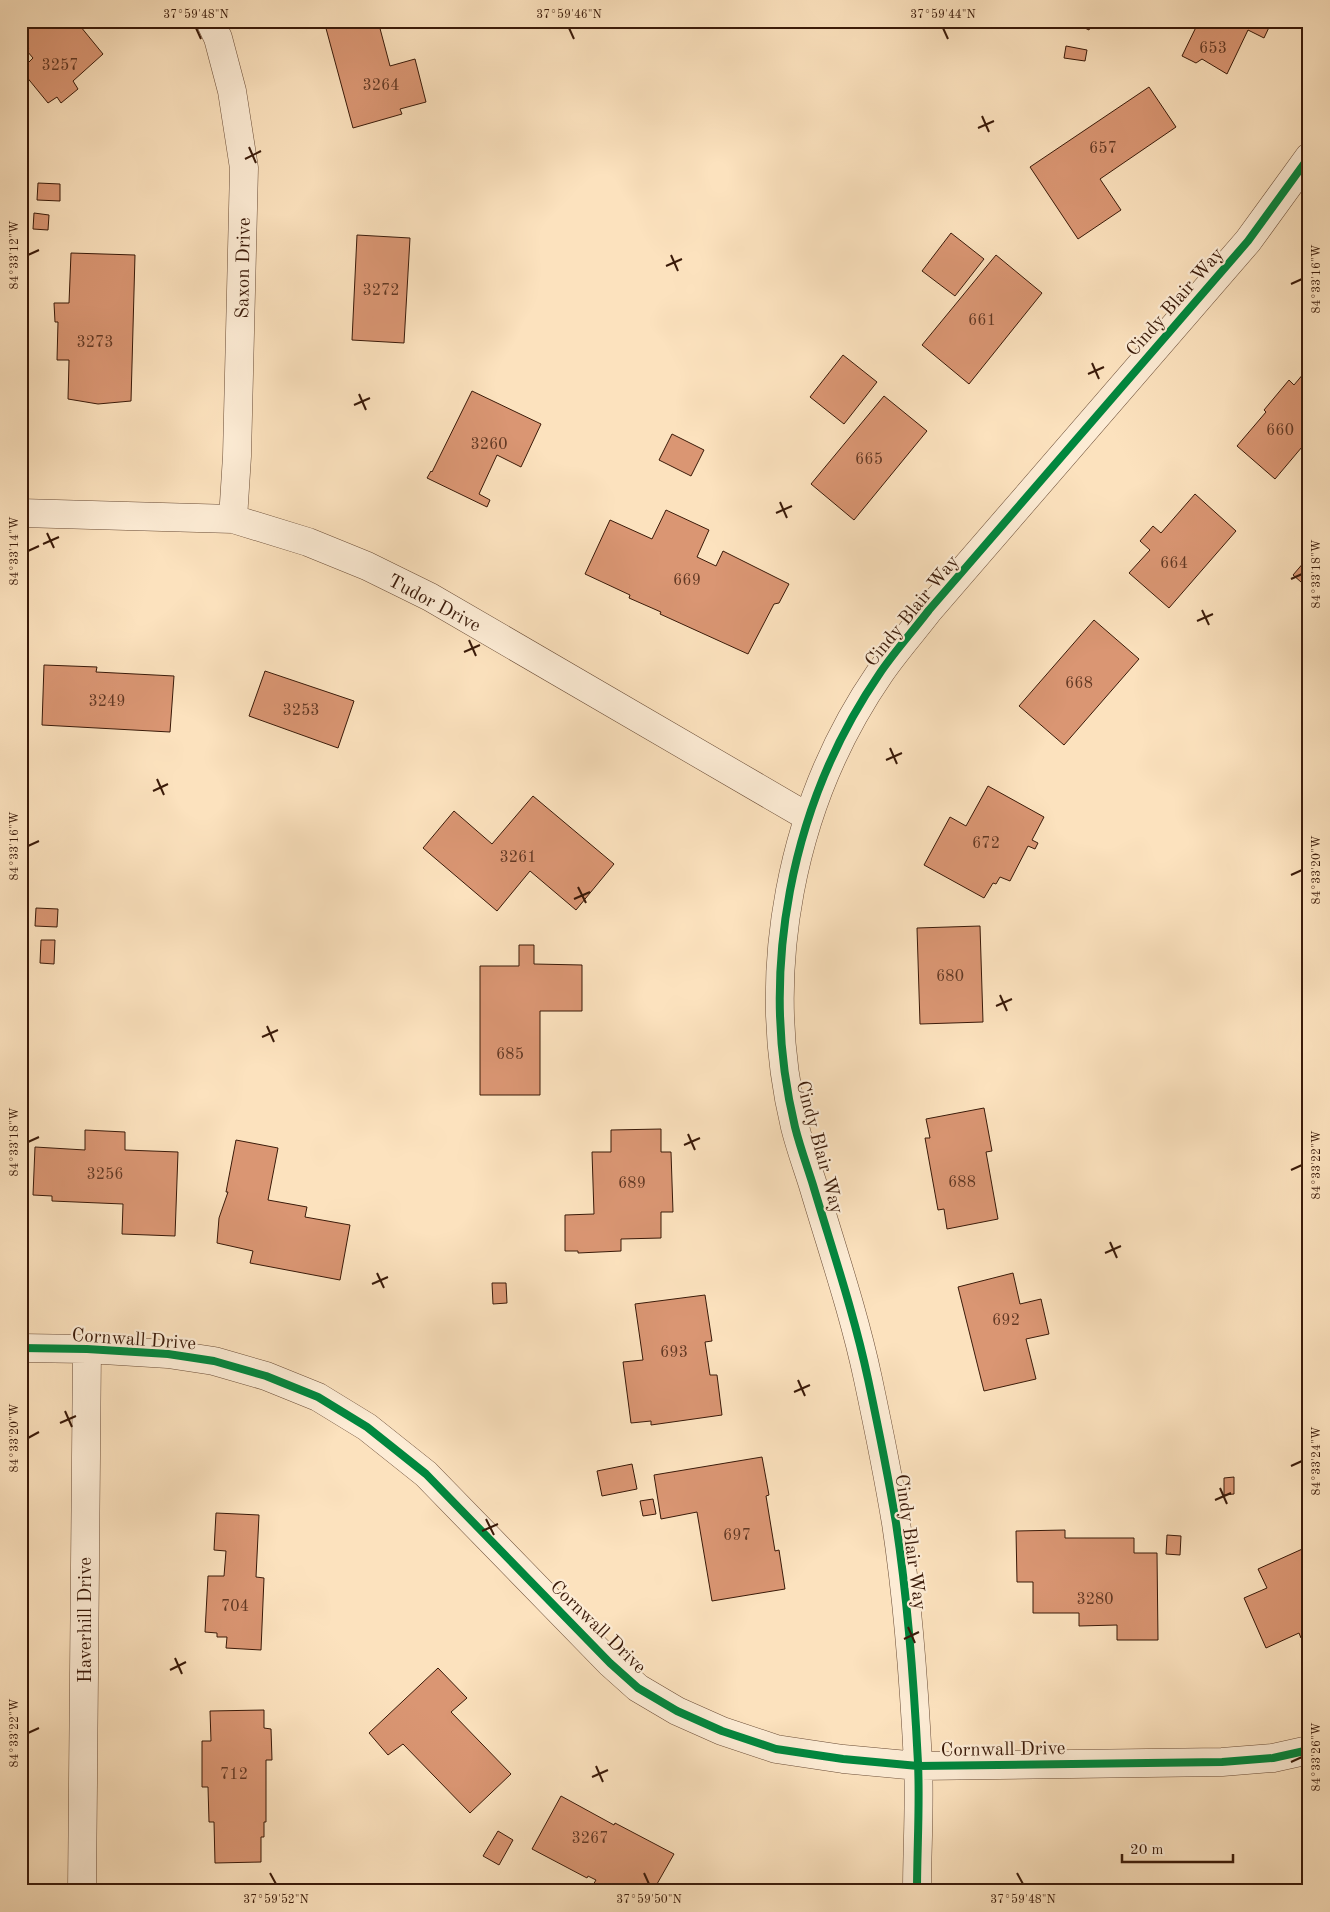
<svg xmlns="http://www.w3.org/2000/svg" width="1330" height="1912" font-family="'Old Standard TT',serif">
<style>
.building{fill:#da9673;stroke:#3a1a09}
.lines{fill:none;stroke-linecap:round;stroke-linejoin:round}
.street-casing{stroke:#6a4c36;stroke-width:29}
.street{stroke:#fdecd5;stroke-width:28}
.cycleway-casing{stroke:#fdecd5;stroke-width:11}
.cycleway{stroke:#00873e;stroke-width:8}
.ticks{fill:none;stroke:#3a1a09;stroke-width:2}
.labels{text-anchor:middle;stroke-width:4.5;stroke-linejoin:round;paint-order:stroke}
.number-label{font-size:16px;fill:#623924}
.street-label{font-size:19px;fill:#3a1a09;stroke:#fdecd5}
.neatline{fill:none;stroke:#3a1a09;stroke-width:2}
.ticks-label{font-size:12px;text-anchor:middle;fill:#3a1a09}
</style>
<rect width="100%" height="100%" fill="#fce2be"/>
<filter id="stains"><feTurbulence type="fractalNoise" baseFrequency=".004" numOctaves="4"/><feColorMatrix values="0 0 0 0 .2 0 0 0 0 .09 0 0 0 0 .02 0 0 0 .5 -.17"/></filter>
<radialGradient id="worn" r=".72"><stop offset=".6" stop-color="#630" stop-opacity="0"/><stop offset="1" stop-color="#630" stop-opacity=".3"/></radialGradient>
<!-- building -->
<path class="building" d="M21,21h55l27,33 -30,27 5,8 -17,14 -4,-6 -9,6 -27,-33 12,-12 -6,-7 2,-2 -8,-9z
M324,21h54l12,45 25,-7 11,43 -26,7 2,5 -49,14z
M1070,21h23l-4,9z
M1199,21h73l-8,17 -16,-8 -21,44 -25,-15 -6,4 -14,-7z
M1066,46l21,4 -2,11 -21,-3z
M1149,87l27,40 -76,52 21,31 -43,29 -48,-72z
M38,183l22,1v17l-23,-1z
M34,213l15,2 -1,15 -15,-1z
M951,233l33,26 -29,37 -33,-25z
M357,235l53,3 -6,105 -52,-3z
M71,253l64,2 -4,146 -33,3 -30,-5 1,-39h-12l1,-38h-3l-1,-19h15z
M996,255l46,38 -73,91 -47,-39z
M843,355l34,27 -33,42 -34,-27z
M1309,367v86l-7,-6 -27,32 -38,-33 29,-34 -2,-2 25,-30 5,5z
M472,391l69,33 -20,43 -24,-12 -18,39 11,6 -3,7 -60,-29 4,-7 1,1z
M884,396l43,35 -73,89 -43,-36z
M672,434l32,16 -13,26 -32,-16z
M1195,494l41,37 -67,77 -40,-35 21,-23 -10,-9 13,-15 8,7z
M666,510l43,20 -12,27 19,9 7,-15 66,33 -10,19 -5,1 -26,50 -88,-40 1,-2 -32,-14 1,-3 -45,-21 25,-54 42,19z
M1305,561l4,4v24l-16,-14z
M1094,620l45,39 -75,86 -45,-39z
M44,665l53,2 -1,5 78,4 -4,56 -128,-7z
M265,671l89,30 -16,47 -89,-32z
M988,786l56,31 -12,23 6,3 -3,6 -7,-3 -18,35 -10,-4 -4,7 -3,-1 -9,15 -60,-33 26,-48 16,9z
M533,796l81,68 -38,46 -46,-39 -33,40 -74,-63 31,-37 38,33z
M36,908l22,1 -1,18 -22,-1z
M980,926l3,96 -63,2 -3,-96z
M41,940h14l-1,24 -14,-1z
M519,945h15v19l48,1v46h-42v84h-60v-129h39z
M984,1108l8,43 -6,1 12,67 -51,10 -3,-20 -6,1 -13,-72h5l-4,-19z
M661,1129v23h10l2,60h-12v26l-40,1v12l-43,2v-2h-13v-36l29,-1 -2,-62h19v-22z
M85,1130l40,2v18l53,2 -3,84 -53,-2 1,-30 -71,-3v-5l-19,-1 2,-48 50,3z
M236,1140l42,8 -10,52 39,7 -2,10 45,8 -10,55 -90,-17 3,-12 -36,-8 2,-25 9,-26h-2z
M1013,1273l7,31 21,-5 8,35 -23,5 10,40 -52,12 -26,-104z
M492,1283h14l1,20 -14,1z
M705,1295l7,46 -7,1 5,33h7l5,40 -71,10v-4l-20,2 -8,-61 20,-2 -8,-56z
M762,1457l7,38 -3,1 9,55 4,-1 6,39 -73,12 -15,-89 -36,7 -7,-44z
M632,1464l5,25 -35,7 -5,-25z
M1234,1477v17l-10,1v-17z
M653,1499l3,15 -13,2 -3,-15z
M216,1513l43,2 -3,62 8,1 -3,72 -35,-2 1,-11h-10v-4l-12,-1 3,-56h16l2,-25 -12,-1z
M1065,1530v8h69v15h23l1,87h-41v-15l-38,1v-13h-46v-31h-16l-1,-51z
M1167,1535l14,1 -1,19 -14,-1z
M1309,1546v88l-8,4 -2,-5 -33,15 -22,-50 23,-10 -9,-19z
M438,1668l29,30 -16,14 60,62 -41,39 -67,-69 -15,11 -19,-22z
M264,1710v18l7,1 1,31h-6v62h-2v15h-3v25l-46,1 -1,-41h-5l-1,-35h-6v-46h9l-1,-30z
M561,1796l53,29 1,-2 59,31 -21,37h-36l-11,-6 -3,5 -10,-5 3,-5 -8,-4 -1,2 -55,-29z
M498,1831l15,9 -14,25 -16,-9z
M1034,1887l47,1v3h-47z"/>
<g class="lines">
<defs>
<path id="street" d="M210,21l8,17 14,53 12,77 -7,288 -4,63
M21,513l212,6 75,23 59,24 63,31 378,220
M21,1348l66,1 81,5 46,7 52,15 52,21 49,30 59,47 184,189 28,25 39,23 45,20 54,18 67,10 75,7 304,-4 51,-4 36,-8
M82,1891l5,-542
M917,1891c0,-43 3,-85 1,-128 -4,-80 -10,-161 -22,-240 -8,-48 -18,-97 -28,-144 -14,-66 -36,-130 -55,-194 -6,-19 -13,-38 -18,-58 -37,-154 -5,-323 85,-454 15,-22 33,-42 49,-63l319,-369 61,-84"/>
</defs>
<!-- street casing -->
<use href="#street" class="street-casing"/>
<!-- street -->
<use href="#street" class="street"/>
<defs>
<path id="cycleway" d="M21,1348l66,1 81,5 46,7 52,15 52,21 49,30 59,47 184,189 28,25 39,23 45,20 54,18 67,10 75,7 304,-4 51,-4 36,-8
M917,1891c0,-43 3,-85 1,-128 -4,-80 -10,-161 -22,-240 -8,-48 -18,-97 -28,-144 -14,-66 -36,-130 -55,-194 -6,-19 -13,-38 -18,-58 -37,-154 -5,-323 85,-454 15,-22 33,-42 49,-63l319,-369 61,-84"/>
</defs>
<!-- cycleway casing -->
<use href="#cycleway" class="cycleway-casing"/>
<!-- cycleway -->
<use href="#cycleway" class="cycleway"/>
</g>
<!-- ticks -->
<path class="ticks" d="M196,28l5,11M569,28l5,11M943,28l5,11M982,116l7,16M978,128l16,-7M249,147l7,16M245,159l16,-8M28,255l11,-5M671,255l7,16M666,266l16,-7M1291,284l11,-5M1092,363l7,16M1088,374l16,-7M359,394l7,16M354,405l16,-7M780,502l7,16M776,513l16,-7M47,533l7,15M43,544l16,-7M28,551l11,-5M1291,579l11,-5M1202,610l7,15M1197,621l16,-7M469,640l7,16M464,652l16,-7M890,748l7,16M886,760l16,-7M157,779l7,16M153,791l15,-7M28,846l11,-5M1291,875l11,-5M578,887l8,16M574,899l16,-7M1000,995l7,16M996,1006l16,-7M267,1026l7,16M262,1037l16,-7M688,1134l7,16M28,1142l11,-5M684,1145l16,-7M1291,1170l11,-5M1110,1242l7,16M1105,1253l16,-7M377,1273l7,15M372,1284l16,-7M798,1380l7,16M794,1392l16,-7M65,1411l7,16M60,1423l16,-7M28,1438l11,-6M1291,1466l11,-5M1220,1488l7,16M1215,1500l16,-7M486,1519l8,16M482,1531l16,-7M908,1627l7,16M904,1639l15,-7M175,1658l7,16M170,1670l16,-8M28,1733l11,-5M1291,1762l11,-5M596,1766l7,16M592,1777l16,-7M270,1873l6,11M644,1873l5,11M1017,1873l6,11"/>
<g class="labels">
<!-- number labels -->
<g class="number-label">
<text x="1213" y="53">653</text>
<text x="60" y="70">3257</text>
<text x="381" y="90">3264</text>
<text x="1103" y="153">657</text>
<text x="381" y="295">3272</text>
<text x="982" y="325">661</text>
<text x="95" y="347">3273</text>
<text x="1280" y="435">660</text>
<text x="489" y="449">3260</text>
<text x="869" y="464">665</text>
<text x="1174" y="568">664</text>
<text x="687" y="585">669</text>
<text x="1079" y="688">668</text>
<text x="107" y="706">3249</text>
<text x="301" y="715">3253</text>
<text x="986" y="848">672</text>
<text x="518" y="862">3261</text>
<text x="950" y="981">680</text>
<text x="510" y="1059">685</text>
<text x="105" y="1179">3256</text>
<text x="962" y="1187">688</text>
<text x="632" y="1188">689</text>
<text x="1006" y="1325">692</text>
<text x="674" y="1357">693</text>
<text x="737" y="1540">697</text>
<text x="1095" y="1604">3280</text>
<text x="235" y="1611">704</text>
<text x="234" y="1779">712</text>
<text x="590" y="1843">3267</text>
</g>
<!-- street labels -->
<g class="street-label">
<text transform="translate(242 268) rotate(-89)" y="7">Saxon Drive</text>
<text transform="translate(1174 301) rotate(-49)" y="7">Cindy Blair Way</text>
<text transform="translate(435 602) rotate(28)" y="7">Tudor Drive</text>
<text transform="translate(911 610) rotate(-51)" y="7">Cindy Blair Way</text>
<text transform="translate(821 1147) rotate(75)" y="7">Cindy Blair Way</text>
<text transform="translate(134 1338) rotate(4)" y="7">Cornwall Drive</text>
<text transform="translate(912 1542) rotate(82)" y="7">Cindy Blair Way</text>
<text transform="translate(84 1620) rotate(-90)" y="7">Haverhill Drive</text>
<text transform="translate(599 1626) rotate(44)" y="7">Cornwall Drive</text>
<text transform="translate(1003 1748) rotate(-1)" y="7">Cornwall Drive</text>
</g>
</g>
<!-- margin -->
<rect width="1330" height="1912" fill="none" stroke="#fce2be" stroke-width="55"/>
<!-- scale -->
<path d="M1122 1854v8h111v-8" fill="none" stroke="#3a1a09" stroke-width="2.5"/>
<text x="1130" y="1854" font-size="15" fill="#3a1a09" stroke="#fdecd5" stroke-width="4" paint-order="stroke">20 m</text>
<rect x="28" y="28" width="1274" height="1856" class="neatline"/>
<g class="ticks-label">
<text x="196" y="18">37°59'48"N</text>
<text x="569" y="18">37°59'46"N</text>
<text x="943" y="18">37°59'44"N</text>
<text transform="translate(14 255) rotate(-90)" y="4">84°33'12"W</text>
<text transform="translate(1316 279) rotate(-90)" y="4">84°33'16"W</text>
<text transform="translate(14 551) rotate(-90)" y="4">84°33'14"W</text>
<text transform="translate(1316 574) rotate(-90)" y="4">84°33'18"W</text>
<text transform="translate(14 846) rotate(-90)" y="4">84°33'16"W</text>
<text transform="translate(1316 870) rotate(-90)" y="4">84°33'20"W</text>
<text transform="translate(14 1142) rotate(-90)" y="4">84°33'18"W</text>
<text transform="translate(1316 1165) rotate(-90)" y="4">84°33'22"W</text>
<text transform="translate(14 1438) rotate(-90)" y="4">84°33'20"W</text>
<text transform="translate(1316 1461) rotate(-90)" y="4">84°33'24"W</text>
<text transform="translate(14 1733) rotate(-90)" y="4">84°33'22"W</text>
<text transform="translate(1316 1757) rotate(-90)" y="4">84°33'26"W</text>
<text x="276" y="1903">37°59'52"N</text>
<text x="649" y="1903">37°59'50"N</text>
<text x="1023" y="1903">37°59'48"N</text>
</g>
<rect width="100%" height="100%" filter="url(#stains)"/>
<rect width="100%" height="100%" fill="url(#worn)"/>
</svg>
